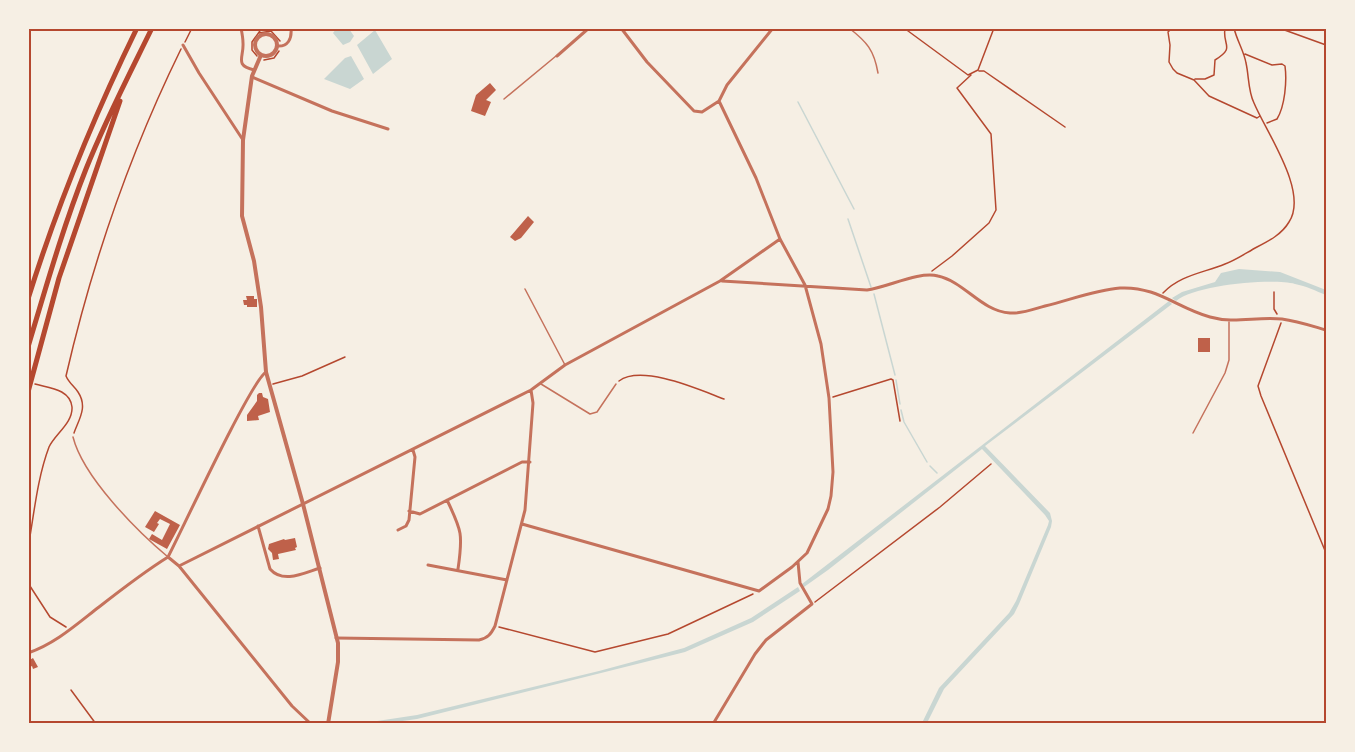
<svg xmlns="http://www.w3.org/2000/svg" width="1355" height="752" font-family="Ubuntu,sans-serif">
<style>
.water{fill:#c9d6d2}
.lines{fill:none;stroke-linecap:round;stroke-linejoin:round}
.stream{stroke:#c9d6d2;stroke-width:1.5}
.building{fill:#bf614a}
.path{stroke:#b5482f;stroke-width:1.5}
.service{stroke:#c5725c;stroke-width:1.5}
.minor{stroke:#c5725c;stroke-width:3}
.tertiary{stroke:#c5725c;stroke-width:4}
.motorway{stroke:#b5482f;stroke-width:5}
.neatline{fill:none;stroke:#b5482f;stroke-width:2}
</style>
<rect width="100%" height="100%" fill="#f6efe4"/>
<!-- water -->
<path class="water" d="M336,29h13l5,7 -4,6 -7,3 -10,-12z
M375,30l17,29 -19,15 -16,-29z
M351,56l13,23 -14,10 -26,-10 21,-21z
M1239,269l41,3 46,18v5c-10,-4 -20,-9 -31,-11 -24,-6 -99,1 -119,17l-4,-3 10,-6 33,-10 6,-9z
M1169,301l3,3 -187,142 65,67 2,8 -1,6 -32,77 -5,10 -70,75 -17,34h-5l17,-35 70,-75 7,-12 32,-76 1,-4 -4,-6 -63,-66 -154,121 -24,17 -2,-3z
M798,587l2,4 -47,31 -68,30 -268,67 -29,4h-24l53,-8 182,-44 85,-23 67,-30z"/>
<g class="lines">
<!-- stream -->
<path class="stream" d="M798,102l56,107
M848,219l23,68
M874,294l21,81
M896,380l4,24
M901,410l3,12 23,40
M930,466l7,7"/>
</g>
<!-- building -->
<path class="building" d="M490,83l6,7 -10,10 5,2 -6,14 -14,-5 5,-16z
M528,216l6,6 -13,16 -6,3 -5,-4z
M246,296h8v3h3v8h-10v-2h-3l-1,-5h4z
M1198,338h12v14h-12z
M259,393h3l1,4 5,2 2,13 -12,4 1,4 -12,1v-6l10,-14v-6z
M155,511l25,14 -13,24 -18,-10 3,-5 10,6 8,-16 -10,-5 -3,4 2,1 -5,8 -9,-5z
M295,538l2,9 -2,1 1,2 -18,4 1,5 -6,1 -1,-7 -4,-4 1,-5 15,-5 1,1z
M33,658l5,9 -5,2 -1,-3 -4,2v-7z"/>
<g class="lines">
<!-- path -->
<path class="path" d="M904,28l64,47 10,-5 16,-42
M1172,28l-4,4 2,13 -1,17 4,7 4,4 17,7 15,16 48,22 3,-2
M1279,28l47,17
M259,33l12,-2 9,10
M185,42l7,-14
M1245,54l27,11 10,-1 3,2c2,15 0,40 -8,53l-10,4
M257,56l-5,-6v-8l10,-14
M264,60l10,-2 5,-7
M979,71h5l81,56
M1195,79h10l9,-4 1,-15c21,-13 7,-14 10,-32
M932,271l20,-15 37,-33 7,-13 -5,-76 -34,-46 14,-13
M1274,292v17l3,5
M1163,293c17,-18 40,-20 62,-29 11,-4 21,-11 32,-17 12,-6 25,-13 32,-25 20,-30 -23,-90 -35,-119 -6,-12 -5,-27 -8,-40 -2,-12 -9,-22 -12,-35
M1281,323l-23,63 3,10 65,157
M619,381c23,-17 81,9 105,18
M273,384l29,-8 43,-19
M833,397l58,-18 2,1 7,41
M74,433c5,-14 14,-26 4,-41 -4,-6 -9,-9 -12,-16 26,-113 64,-223 115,-327
M28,548c6,-33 9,-69 21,-101 6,-13 24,-24 23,-40 -2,-18 -23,-19 -37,-23
M28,583l22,34 16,10
M815,602l125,-95 51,-43
M499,627l96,25 73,-18 85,-40
M71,690l25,34"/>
<!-- service -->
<path class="service" d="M849,28c18,14 25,22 29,45
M504,99l52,-43
M525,289l40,76
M541,384l49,30 7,-2 19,-28
M1193,433l32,-60 4,-13v-38
M73,437c10,40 64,94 95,120"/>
<!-- minor -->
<path class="minor" d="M241,28c1,5 2,11 2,15 1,15 -9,22 11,27
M621,28l26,34 47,49 8,1 17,-11
M183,45l16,28 44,67
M277,46c11,1 15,-7 14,-18
M557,56l32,-28
M252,77l80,34 56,18
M719,101l8,-16 46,-57
M722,281l145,9c21,-3 52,-19 71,-14 27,6 43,35 72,37 12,1 24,-4 35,-7 25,-6 50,-16 75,-18 37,-2 57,20 90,29 24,7 48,-1 72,2 15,2 30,7 44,11
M447,500c15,31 16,35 11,69
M409,511l11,3 102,-52h8
M522,524l237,67 33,-24 15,-14 21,-44 3,-13 2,-24 -4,-74 -8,-54 -16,-59 -25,-46 -24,-61 -37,-77
M258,526l12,43c13,15 34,4 50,-1
M398,530l8,-4 3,-6 6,-63 -2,-7
M168,557l11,9 113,140 19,18
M168,557c14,-27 83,-176 98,-185
M428,565l79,15
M179,566l352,-176 34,-25 155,-84 60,-42
M336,638l143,2c9,-2 12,-6 16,-14l30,-116 8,-107 -2,-13
M28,653c27,-9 49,-29 71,-46 23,-18 45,-35 69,-50
M713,724l42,-70 11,-14 46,-36 -12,-21 -2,-21"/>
<!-- tertiary -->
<path class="tertiary" d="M255 45a11 11 0 1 1 22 0a11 11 0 1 1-22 0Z
M261,55l-9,21 -9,64 -1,76 12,45 7,46 5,65 37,132 35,139v19l-10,62"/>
<!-- motorway -->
<path class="motorway" d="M28,299c29,-93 66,-183 109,-271
M28,347c18,-60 35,-120 58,-178 19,-48 43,-94 66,-141
M28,392l31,-114 61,-177"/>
</g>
<!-- border -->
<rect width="1355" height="752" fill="none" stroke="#f6efe4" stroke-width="60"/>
<rect x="30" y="30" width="1295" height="692" class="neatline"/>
</svg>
